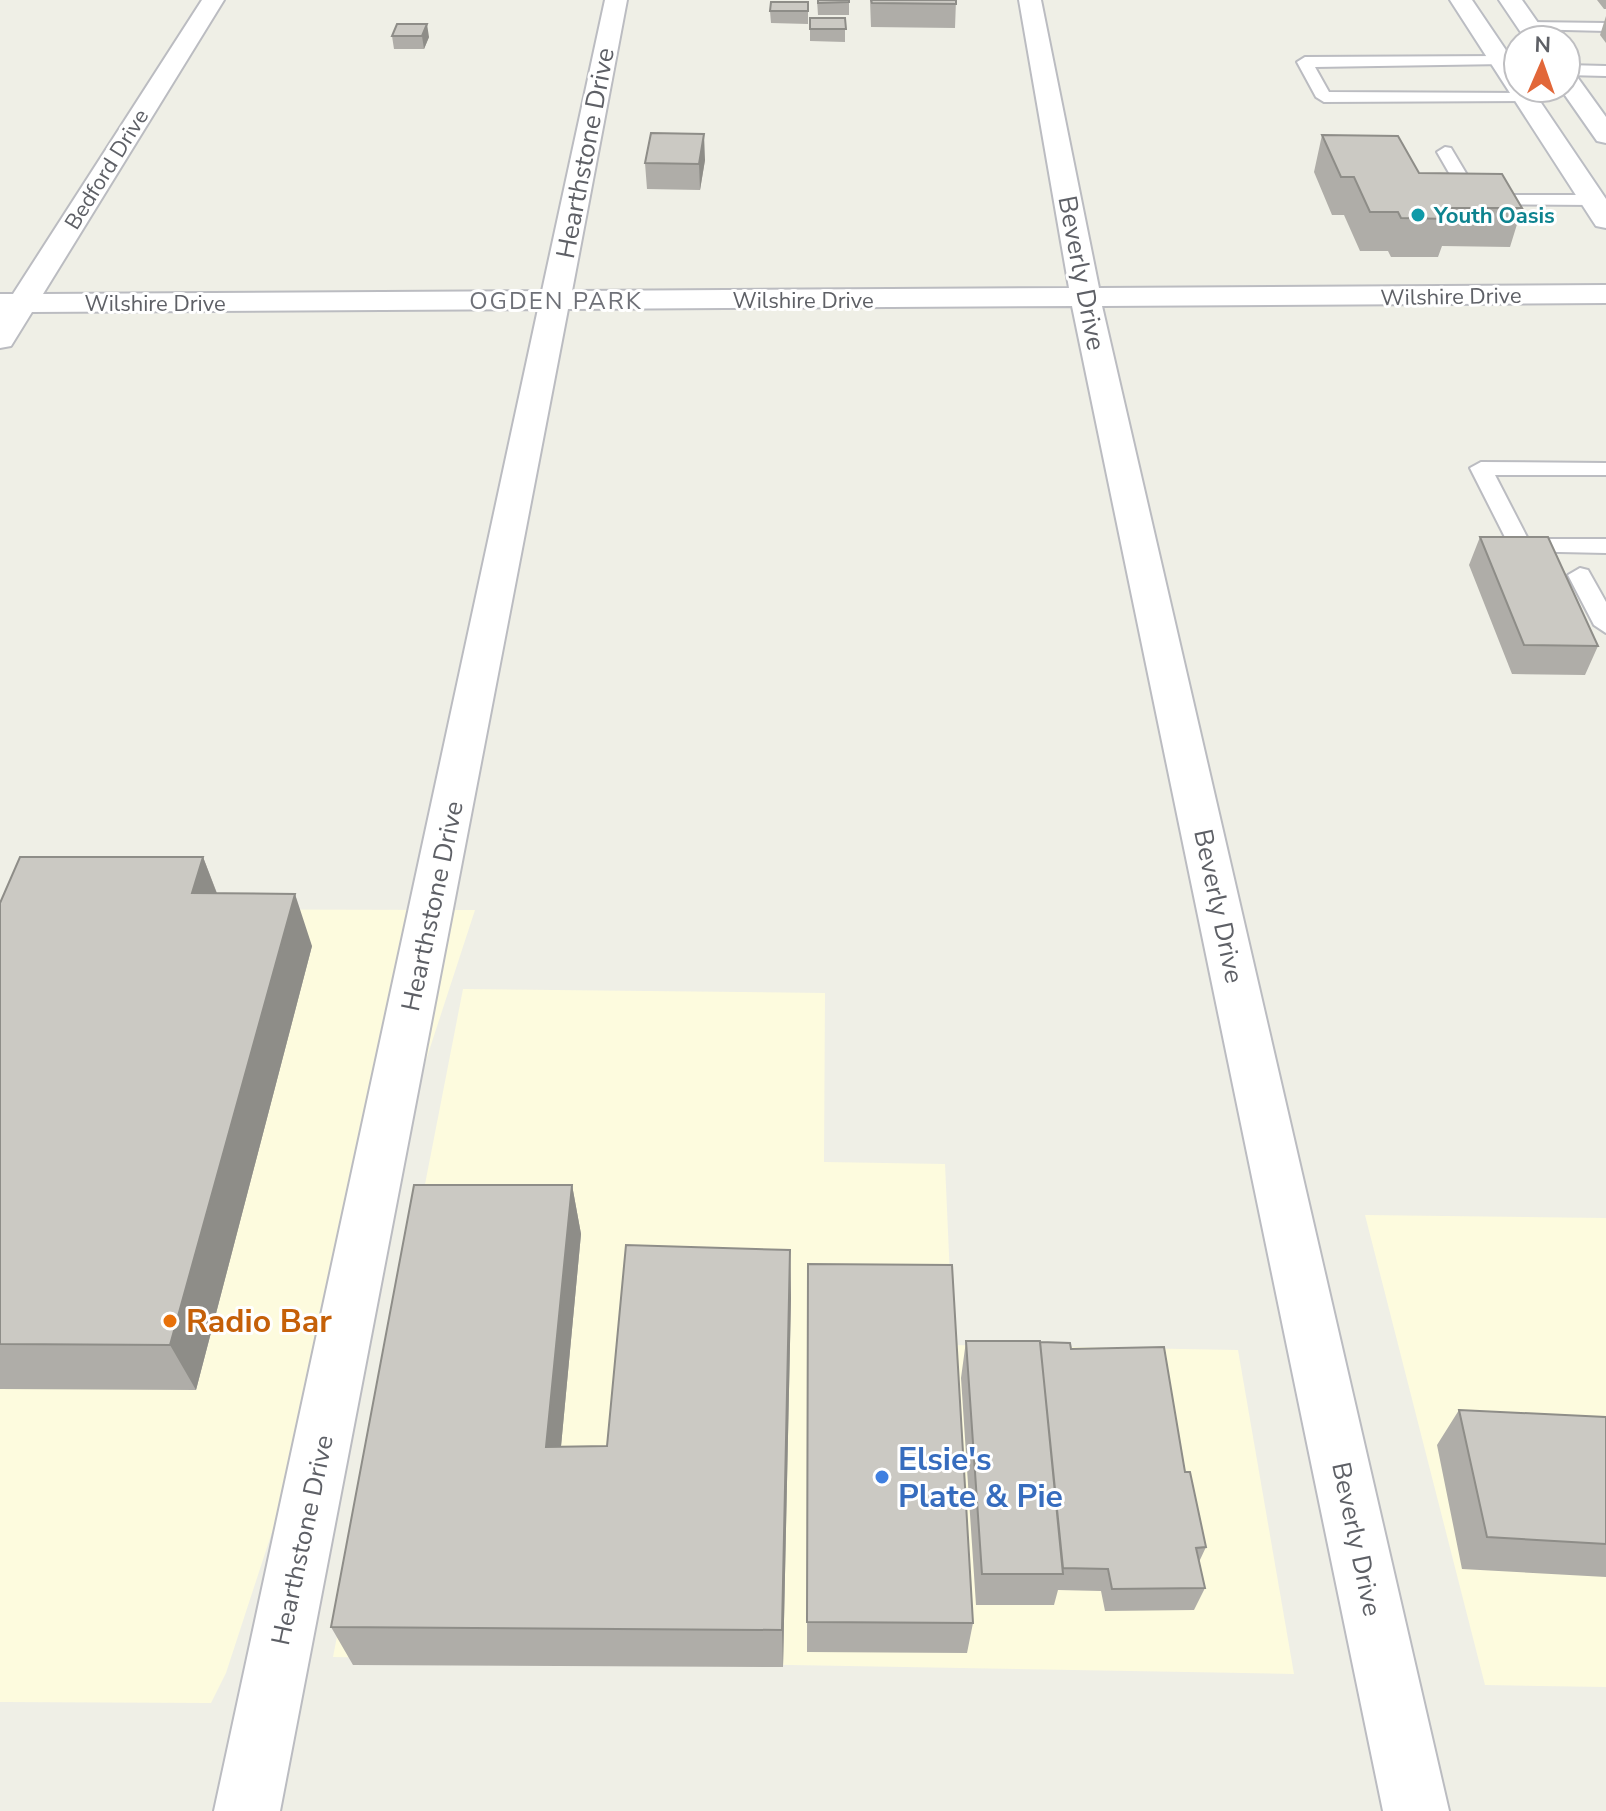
<svg xmlns="http://www.w3.org/2000/svg" width="1606" height="1811" font-family="'Nunito Sans',sans-serif">
<style>
.commercial{fill:#fdfbde}
.lines{fill:none;stroke-linecap:round;stroke-linejoin:round}
.lane-casing{stroke:#bbbcc1;stroke-width:4}
.street-casing{stroke:#bbbcc1;stroke-width:4}
.secondary-casing{stroke:#bbbdc3;stroke-width:4}
.lane{fill:#fff;fill-rule:evenodd}
.street{fill:#fff;fill-rule:evenodd}
.secondary{fill:#fff;fill-rule:evenodd}
.wall{fill:#afada8}
.shaded-wall{fill:#8e8d88}
.building{fill:#cbc9c3;stroke:#8e8d88;stroke-width:2}
.culture-dot{fill:#0f9aa8;stroke:#fff;stroke-width:3}
.food-dot{fill:#e8710a;stroke:#fff;stroke-width:3}
.shop-dot{fill:#3f7fe0;stroke:#fff;stroke-width:3}
.labels{text-anchor:middle;stroke-width:6;stroke-linejoin:round;paint-order:stroke}
.far-street-label{font-size:22px;fill:#5e6066;stroke:#fff}
.far-culture-label{font-size:22px;font-weight:bold;fill:#0d838f;stroke:#fff;text-anchor:start}
.far-neighbourhood-label{font-size:24px;letter-spacing:2px;fill:#6f7178;stroke:#fff}
.street-label{font-size:26px;fill:#5e6066;stroke:#fff}
.near-food-label{font-size:32px;font-weight:bold;fill:#c56008;stroke:#fff;text-anchor:start}
.near-shop-label{font-size:32px;font-weight:bold;fill:#366cbe;stroke:#fff;text-anchor:start}
</style>
<rect width="100%" height="100%" fill="#efefe6"/>
<!-- commercial -->
<path class="commercial" d="M46,909l429,1 -249,763 -15,30 -211,-1v-681z
M463,989l362,4 -1,169 121,2 8,181 285,5 56,324 -961,-17z
M1365,1215l241,3v469l-121,-2z"/>
<g class="lines">
<defs>
<path id="lane" d="M1528,22l78,1v8l-83,-2v-6z
M1500,56l5,2v6l-190,3 14,25 195,1 8,5 -2,3 -206,1 -8,-5 -19,-35 8,-5z
M1566,65l40,1v10l-40,-1z
M1445,147l6,1 28,47h114l9,5 -9,5 -126,-1 -30,-52z
M1481,462l125,1v12h-111l33,64h78v14l-94,-2 -42,-83z
M1580,568l8,2 18,32v31l-12,-8 -26,-50z"/>
<path id="street" d="M202,0h22l-181,294 499,-3 63,-291h22l-55,291 497,-3 -50,-288h22l58,288 507,-3v18l-504,3 347,1505h-66l-311,-1505 -504,3 -288,1502h-66l324,-1502 -506,3 -21,34 -11,2v-54h13z"/>
<path id="secondary" d="M1450,0h22l46,68v20h13l75,111v29l-10,-2 -4,-6z
M1499,0h23l28,40h-24z
M1566,72l9,2 31,43v26l-9,-2 -37,-53h6z"/>
</defs>
<!-- lane casing -->
<use href="#lane" class="lane-casing"/>
<!-- street casing -->
<use href="#street" class="street-casing"/>
<!-- secondary casing -->
<use href="#secondary" class="secondary-casing"/>
<!-- lane -->
<use href="#lane" class="lane"/>
<!-- street -->
<use href="#street" class="street"/>
<!-- secondary -->
<use href="#secondary" class="secondary"/>
</g>
<!-- wall -->
<path class="wall" d="M817,0h32v15h-31z
M870,0h86l-1,28 -84,-1z
M1597,0h9v9h-2z
M808,2v22l-37,-1 -1,-12z
M1606,16v27l-6,-8z
M810,18h35v24l-35,-1z
M392,36l37,1 -5,12h-30z
M1322,135l97,38 103,35 -12,39 -68,-1 -4,11h-47l-3,-6h-28l-16,-36h-12l-18,-43z
M705,160l-5,30 -53,-1 -2,-26z
M1480,537l118,109 -13,29 -73,-1 -43,-109z
M203,857l14,36 95,53 -116,444 -196,-1v-486z
M572,1185l9,49 -20,212h46l183,-196 1,48 -8,369 -430,-2 -22,-38z
M808,1264l165,359 -6,30 -160,-1z
M966,1341l105,8 135,198 -7,15 6,26 -11,22 -89,1 -4,-20 -43,-1 -4,15h-78l-15,-227z
M1459,1410l147,7v160l-144,-8 -25,-124z"/>
<!-- shaded-wall -->
<path class="shaded-wall" d="M427,24l2,13 -5,12 -2,-13z
M704,134l1,26 -5,30 -1,-26z
M203,857l20,53 -31,-17z
M295,894l17,52 -116,444 -26,-45z
M572,1185l9,49 -24,255 -11,-42z
M790,1250l1,48 -8,369 -1,-37z"/>
<!-- building -->
<path class="building" d="M818,0h31v2l-31,1z
M871,0h85v4l-84,-1z
M771,2h37v9h-38z
M810,18h35l1,11h-36z
M397,24h30l-5,12h-30z
M651,133l53,1 -5,30 -54,-1z
M1322,135l76,1 21,37 83,1 20,34h-78l6,11 -49,-1 -3,-6h-28l-16,-35h-13z
M1480,537h68l50,109 -74,-1z
M20,857h183l-11,36 103,1 -125,451 -170,-1v-441z
M414,1185h158l-26,262 61,-1 19,-201 164,5 -8,380 -451,-3z
M808,1264l144,1 21,358 -166,-1z
M966,1341h74l23,233h-81z
M1040,1342l30,1 1,6 93,-2 21,125h5l16,75 -10,1 9,40 -93,1 -4,-20 -45,-1z
M1459,1410l147,7v127l-119,-7z"/>
<!-- markers -->
<circle class="culture-dot" cx="1418" cy="215" r="8"/>
<circle class="food-dot" cx="170" cy="1321" r="8"/>
<circle class="shop-dot" cx="882" cy="1477" r="8"/>
<g class="labels">
<!-- far-street labels -->
<g class="far-street-label">
<text transform="translate(106 169) rotate(-58)" y="8">Bedford Drive</text>
<text transform="translate(1451 296) rotate(-1)" y="8">Wilshire Drive</text>
<text x="803" y="308">Wilshire Drive</text>
<text x="155" y="311">Wilshire Drive</text>
</g>
<!-- far-culture labels -->
<g class="far-culture-label">
<text x="1434" y="223">Youth Oasis</text>
</g>
<!-- far-neighbourhood labels -->
<g class="far-neighbourhood-label">
<text x="556" y="309">OGDEN PARK</text>
</g>
<!-- street labels -->
<g class="street-label">
<text transform="translate(585 153) rotate(-79)" y="9">Hearthstone Drive</text>
<text transform="translate(1082 273) rotate(79)" y="9">Beverly Drive</text>
<text transform="translate(432 906) rotate(-78)" y="9">Hearthstone Drive</text>
<text transform="translate(1219 906) rotate(78)" y="9">Beverly Drive</text>
<text transform="translate(1357 1539) rotate(78)" y="9">Beverly Drive</text>
<text transform="translate(302 1540) rotate(-78)" y="9">Hearthstone Drive</text>
</g>
<!-- near-food labels -->
<g class="near-food-label">
<text x="186" y="1332">Radio Bar</text>
</g>
<!-- near-shop labels -->
<g class="near-shop-label">
<text x="898" y="1470">Elsie's<tspan x="898" dy="37">Plate &amp; Pie</tspan></text>
</g>
</g>
<!-- north arrow -->
<g transform="translate(1542 64) rotate(2)"><circle r="38" fill="#ffffff" stroke="#bfbfc2" stroke-width="2"/>
<path d="M0-6L14 30L0 20L-14 30Z" fill="#e26739"/>
<text y="-12" font-size="22" font-weight="bold" text-anchor="middle" fill="#5e6066">N</text>
</g>
</svg>
